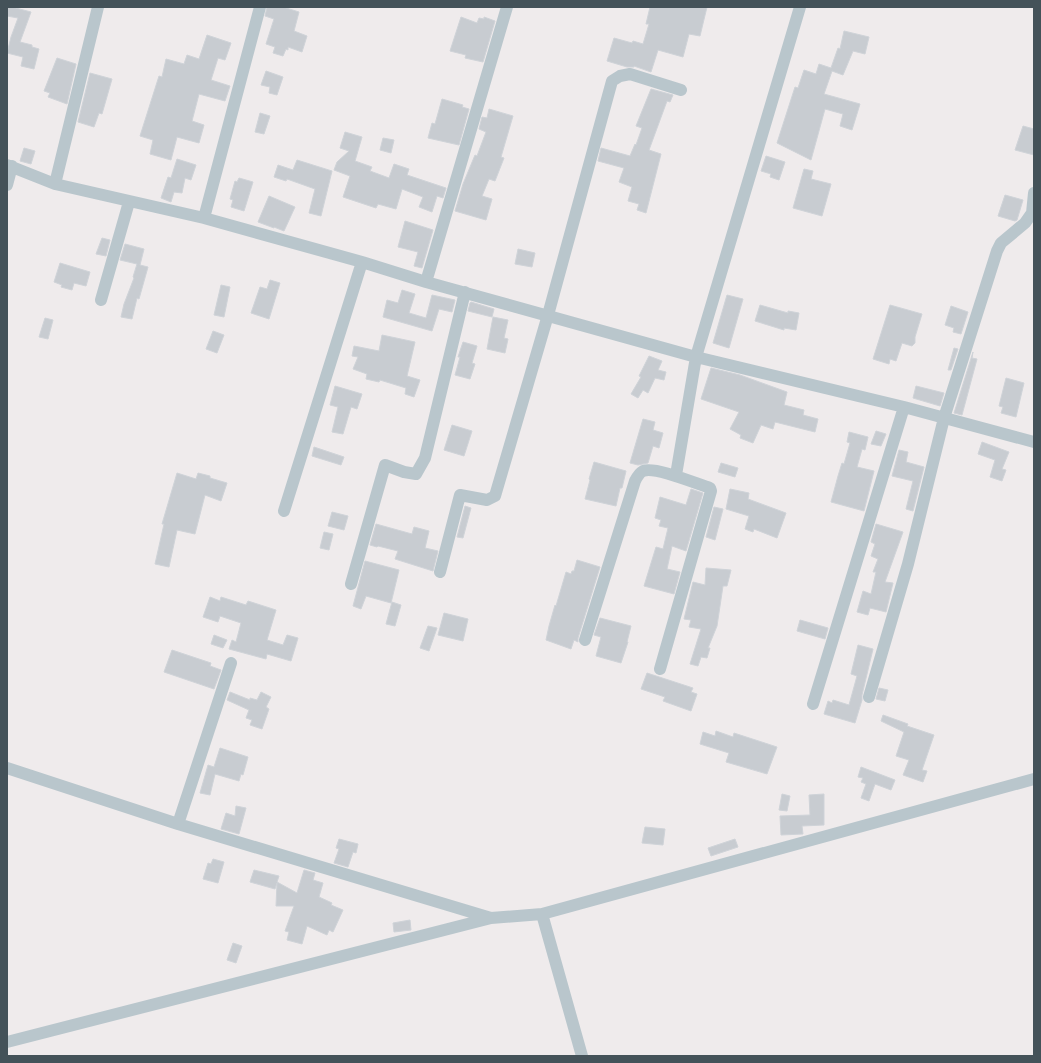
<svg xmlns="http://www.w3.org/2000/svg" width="1041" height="1063" font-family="'IBM Plex Sans',sans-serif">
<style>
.building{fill:#c8ccd1;stroke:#cfd3d8}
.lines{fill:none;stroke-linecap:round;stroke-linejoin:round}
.minor{stroke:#b9c6cc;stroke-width:12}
</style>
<rect width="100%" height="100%" fill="#efebec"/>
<!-- building -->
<path class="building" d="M7,7h5l19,5 -11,30 12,3v2l7,2 -5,20 -13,-3 2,-9 -16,-4 4,-16 7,-19 -11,-2z
M267,7h16l16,5 -5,19 13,5 -5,16 -14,-5v3l-2,-1 -3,7 -10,-3 2,-6 -9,-3 8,-25 -9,-3z
M650,7h57l-7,29 -11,-2 -6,23 -25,-7 -7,22 -17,-6v1h-7l-20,-6 7,-23 18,5 1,-2 10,3 6,-20h-3z
M461,17l16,6 2,-5 5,1v-2l11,4 -12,41 -18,-4 1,-3 -16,-4z
M844,31l25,6 -4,17 -12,-3 -10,24 -11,-4 -8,23 36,10 -8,26 -12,-4 3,-12 -18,-5 -14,51 -34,-17 18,-56 3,1 6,-18 12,4 3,-10 12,4 7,-20 2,1z
M207,35l24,8 -6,17 -7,-2 -7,22 19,6 -5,15 -26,-7 -7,27 12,4 -5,18 -22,-6 -6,23 -21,-6 3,-14 -13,-4 19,-60 3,1 4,-18 18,5 3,-9 12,4z
M57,58l19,6 -9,40 -19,-7 2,-4 -6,-2z
M266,71l17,6 -6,18 -8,-2 1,-6 -9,-2z
M90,73l22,6 -10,35 -3,-1 -5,14 -16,-5z
M651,89l22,6 -3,7 -3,-1 -18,49 12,4 -15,59 -9,-3 2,-6 -11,-3 4,-14 -13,-5 5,-14 -26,-7 3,-13 29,8 5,-12 1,1 6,-17 -6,-2z
M442,99l21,6 -1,2 7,2 -10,36 -31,-7 4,-15 3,1z
M489,109l24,7 -12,41 3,1 -9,23 -6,-2 -7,17 10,3 -6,21 -31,-9 8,-27 12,-29 2,1 9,-24 -7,-3 3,-12 5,1z
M260,113l10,3 -6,18 -9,-2z
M1023,126l11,3v26l-19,-5z
M345,132l17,5 -7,24 17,6 -2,4 19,7 5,-14 15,5 -2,6 39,13 -3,10 -6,-2 -5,16 -13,-5 4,-10 -21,-8 -6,20 -18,-5 -2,4 -33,-11 7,-21 -16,-6 3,-8 12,-11 -9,-3z
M383,138l11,2 -3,13 -11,-3z
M24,148l11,3 -4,13 -11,-3z
M766,156l19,6 -6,18 -9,-3 1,-3 -10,-3z
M177,159l19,6 -5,15 -6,-2 -3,15 -8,-1 -3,10 -10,-4 7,-21 3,1z
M297,160l35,11 -11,45 -12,-3 6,-24 -28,-10 -1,2 -12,-4 4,-12 15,5z
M804,169l9,2 -2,8 20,5 -9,32 -29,-8z
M239,178l14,4 -9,29 -13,-4 2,-7 -3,-1 5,-18 2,1z
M1005,195l18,5 -6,20 -2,1 -17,-5z
M269,196l26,11 -11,24 -10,-4v1l-16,-6z
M405,221l28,9 -11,38 -8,-2 4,-14 -20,-5z
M102,238l8,2 -4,16 -10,-2z
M125,244l19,5 -4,16 8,2 -9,32 -2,-1 -5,21 -11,-2 3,-13 10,-26 -1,-1 4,-13 -17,-4z
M518,249l17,4 -3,14 -17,-3z
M60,263l30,9 -4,14 -12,-3 -2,7 -11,-3 1,-2 -8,-3z
M270,280l10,3 -11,36 -18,-6 9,-26 7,2z
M221,285l9,2 -6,30 -10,-2z
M402,290l13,4 -6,19 17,5 6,-23 23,5 -3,12 -13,-3 -7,22 -49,-14 4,-17 11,3z
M727,295l16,4 -14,49 -16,-5z
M471,302l23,7 -2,8 -24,-6 2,-8z
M760,305l28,8v-2l11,2 -3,17 -12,-2v2l-29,-9z
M890,305l32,9 -7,23v6l-3,3 -10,-3 -6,18 -6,-2 -1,5 -16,-5z
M951,306l17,6 -7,22 -8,-2 1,-4 -9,-3z
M493,317l15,3 -4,18 4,1 -3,14 -18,-4z
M45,318l8,2 -5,19 -9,-2z
M213,331l11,4 -7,18 -11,-4z
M382,335l33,7 -8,34 13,4 -6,17 -9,-3 1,-6 -26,-8 -1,2 -13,-3 1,-5 -14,-5 5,-12 -6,-1 2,-10 25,5z
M463,342l14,4 -5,17 3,1 -5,15 -15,-4 5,-18h-2z
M954,348l4,1 -7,21h-3z
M973,352l-1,6 5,1 -15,56 -8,-2z
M649,356l13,5 -4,9 8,2 -2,8 -9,-2 -7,15 -5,-3 -5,8 -7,-4 10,-17 -2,-1z
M711,368l29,7 47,17 -3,13 20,5 -1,5 15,4 -3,13 -40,-10 -2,7 -12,-4 -8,18 -13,-5 1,-3 -11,-6 9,-17 -38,-13z
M1006,378l18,5 -8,34 -15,-4 2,-6 -4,-1z
M335,386l27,8 -5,15 -6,-2 -8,27 -11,-2 6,-25 -8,-2z
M916,386l28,7 -4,13 -27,-8z
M643,419l12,3 -2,8 10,3 -4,15 -6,-2 -5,17 -10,2 -8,-2z
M452,425l20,6 -8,25 -20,-6z
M876,431l10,3 -5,12 -10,-2z
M849,432l19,5 -3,13 -3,-1 -5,18 17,4 -10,40 -33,-9 7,-26 4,-13 2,1 6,-21 -3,-1z
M982,442l27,10 -7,17 4,1 -4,11 -12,-4 5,-17 -17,-6z
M314,447l30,10 -3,8 -29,-9z
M899,450l9,2 -2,10 18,5 -11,44 -7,-2 7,-28 -21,-5z
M594,462l32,9 -4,17h-2l-4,18 -31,-7 5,-19 -1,-1z
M721,463l17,5 -3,9 -17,-5z
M177,473l19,6 2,-6 12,3v2l17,5 -6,18 -16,-6 -10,39 -18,-4 -8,37 -14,-3 9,-40h-2z
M691,489l12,4 -17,58 -14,-5 -5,23 13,3 -6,22 -30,-8 12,-39 7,2 5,-21 -9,-2 2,-6 -6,-2 5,-21 26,8z
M730,489l19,4 -1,6 38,14 -9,25 -23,-9 -1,3 -8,-3 4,-13 -23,-7z
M465,506l6,2 -8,30 -6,-1z
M714,507l9,2 -8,31 -9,-3z
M332,512l16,4 -4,14 -16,-4z
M376,524l36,10 2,-7 15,4 -4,17 13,3 -5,20 -38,-12 3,-8 -20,-5 -1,1 -7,-2z
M876,524l27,8 -18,50 8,1 -7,29 -16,-4 -2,7 -11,-3 6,-21 8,3 5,-22h-3l5,-13 -7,-3 4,-12 -4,-2z
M324,532l9,2 -4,16 -9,-2z
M577,560l23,7 -22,71v4l-4,-2 -3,9 -25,-9 3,-14 6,-21 1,1 10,-34 5,2 1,-3h2z
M365,561l34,9 -8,33 -25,-7 -5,13 -8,-3z
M706,568l25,2 -4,16h-4l-6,40 -9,22h2l-3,10 -6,-1 -3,9 -8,-2 11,-35 -12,-2 2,-7 -7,-1 9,-37 12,3z
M210,597l10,4 1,-4 25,8 2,-4 28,9 -9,30 16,5 4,-10 11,3 -7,23 -24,-7 -1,5 -37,-10 3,-9 4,2 5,-19 -21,-7 -2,6 -15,-5z
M392,602l9,3 -6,21 -9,-2z
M444,613l24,6 -5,22 -25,-6z
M600,618l31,8 -4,16h1l-7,21 -25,-7 5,-19 -7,-2z
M800,620l28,8 -3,11 -28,-8z
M428,626l9,2 -8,23 -9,-3z
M214,635l13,5 -4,8 -12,-4z
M858,645l15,4 -11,46v5l-7,23 -31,-9 4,-13 4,2 1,-3 16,5 8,-29 -6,-2z
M172,650l39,13 -1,3 11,4 -7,19 -50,-17z
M647,673l46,15 -2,4 6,2 -6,17 -28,-10 2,-4 -24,-8z
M879,688l9,2 -3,11 -9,-2z
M230,692l20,8v-2l7,2 4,-8 10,5 -5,10 3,2 -7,20 -12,-4 2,-5 -6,-2 3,-8 -22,-10z
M883,715l25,9 -1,2 27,9 -12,35 5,1 -4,11 -20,-7 6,-15 -13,-4 8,-24 -23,-11z
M716,731l17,6 1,-4 43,14 -10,27 -41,-12 3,-9 -29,-9 3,-12 12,4z
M220,748l28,9 -5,18 -2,-1 -2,7 -24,-7 -5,21 -10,-2 8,-28 6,2z
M861,767l34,13 -4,10 -16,-6 -6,17 -8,-3 5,-14 -5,-2 2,-4 -5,-1z
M782,794l8,2 -3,15 -8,-1z
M824,794v31l-22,1 1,8 -22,1 -1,-19 30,-1 -1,-20z
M236,806l10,2 -7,26 -18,-5 5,-16 9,3z
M645,827l20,2 -2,16 -21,-2z
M339,839l19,5 -2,9 -3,-1 -5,15 -14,-4 5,-14 -3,-1z
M735,839l3,8 -27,9 -3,-8z
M213,859l11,3 -6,21 -15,-4 5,-16 3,1z
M254,870l25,6 -2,6 20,11 7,-23 11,3 -2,7 10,3 -4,14 13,6 -1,2 12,5 -10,22 -4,-2 -2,5 -20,-9 -5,18 -15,-4 2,-8 -4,-1 9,-25h-18l1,-23 -2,6 -25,-7z
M410,920l1,10 -17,2 -1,-9z
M233,943l9,3 -6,17 -9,-3z"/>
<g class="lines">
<!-- minor -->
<path class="minor" d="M7,165l48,19 149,34 158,44 64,20 270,75 208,50 130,35
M55,184l43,-177
M7,185l5,-19
M204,218l56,-211
M426,282l81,-275
M101,300l28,-98
M676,475l20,-118 104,-350
M284,511l78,-249
M440,572l20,-77 27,5 8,-4 53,-181 64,-234 8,-5 10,-2 51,16
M351,584l34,-119 19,7 12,2 9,-16 40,-166
M585,640l50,-159c2,-4 4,-8 8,-10 12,-5 54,13 67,17l1,3 -51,178
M869,697l39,-133 36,-146 53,-167 4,-8 24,-20 7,-10 2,-20
M813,704l91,-297
M7,768l171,56 313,94
M178,824l53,-161
M542,914l40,142
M7,1042l484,-124 51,-4 492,-135"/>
</g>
<!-- border -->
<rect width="1041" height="1063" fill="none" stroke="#445259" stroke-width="16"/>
</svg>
